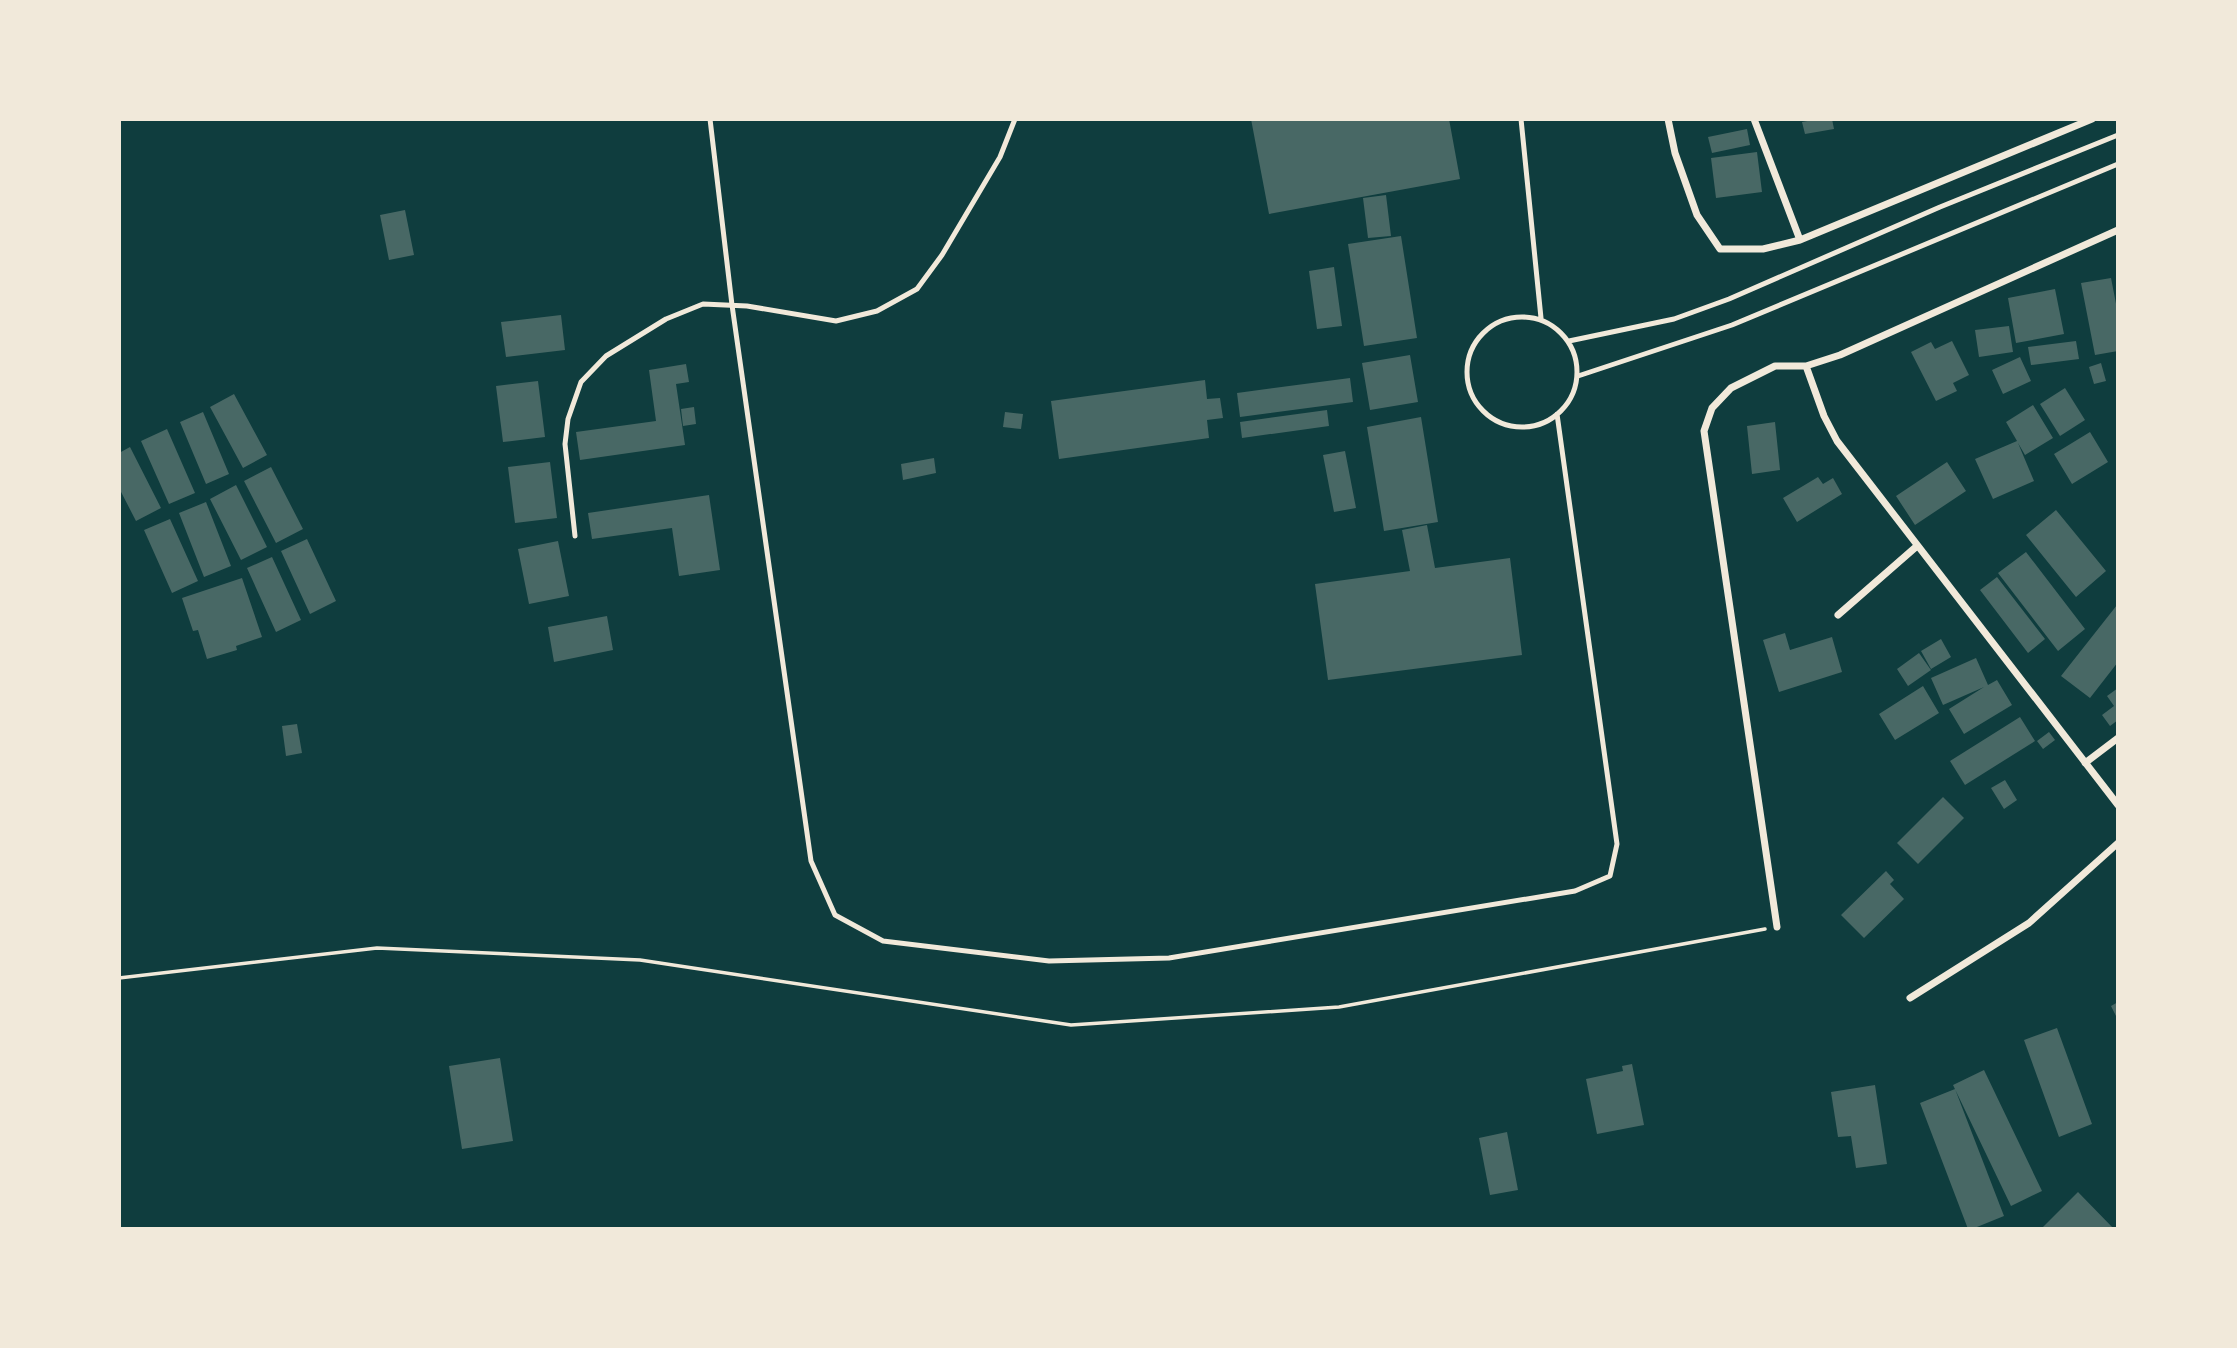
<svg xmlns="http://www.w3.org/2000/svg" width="2237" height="1348" font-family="'DM Sans',sans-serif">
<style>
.building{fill:#486865}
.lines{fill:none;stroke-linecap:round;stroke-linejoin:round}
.path{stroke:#f1e9da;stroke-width:3.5}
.service{stroke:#f1e9da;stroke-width:5}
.minor{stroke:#f1e9da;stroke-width:7}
</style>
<rect width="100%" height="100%" fill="#0f3d3e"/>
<!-- building -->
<path class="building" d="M1251,119h198l11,60 -191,35z
M1818,119h14l2,10 -29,5 -3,-12z
M1747,129l3,16 -38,8 -4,-16z
M1757,152l5,40 -46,6 -5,-40z
M1386,195l5,41 -23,2 -5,-40z
M405,210l9,45 -25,5 -9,-45z
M1401,236l16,102 -53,8 -16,-102z
M1334,267l8,59 -25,3 -8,-58z
M2111,278l7,36v37l-23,4 -14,-72z
M2055,289l9,45 -48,9 -8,-45z
M561,315l4,35 -59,7 -5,-35z
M2009,326l4,26 -34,5 -4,-27z
M1952,341l17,34 -16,8 4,8 -21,10 -25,-49 20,-10 4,7z
M2076,341l3,18 -48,6 -3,-18z
M1410,355l8,47 -48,8 -8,-47z
M2020,357l11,24 -28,13 -11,-24z
M2101,363l5,18 -12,3 -5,-17z
M686,364l3,18 -13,2 9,61 -105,15 -4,-28 80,-11 -7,-51z
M1350,378l3,24 -113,15 -3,-24z
M1205,380l2,19 13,-1 3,20 -16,2 2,18 -150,21 -8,-58z
M538,381l7,56 -42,5 -7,-56z
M2065,388l20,32 -25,16 -20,-32z
M234,394l33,61 -24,13 -33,-61z
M2033,405l20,33 -28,17 -7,-12 16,38 -41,18 -18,-40 42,-18 -11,-19z
M694,407l2,17 -13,2 -2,-17z
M1327,410l2,16 -87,12 -2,-16z
M203,412l26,62 -23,10 -26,-62z
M1005,412l18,2 -2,15 -18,-2z
M1421,417l17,105 -54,9 -17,-104z
M1775,422l5,48 -28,4 -5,-48z
M167,429l28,64 -26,11 -28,-63z
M2090,432l18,30 -36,22 -18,-30z
M130,447l31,61 -25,13 -17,-33v-35z
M1345,451l11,57 -22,4 -11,-57z
M934,458l2,15 -33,7 -2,-16z
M550,462l7,56 -42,5 -7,-56z
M1947,462l19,29 -51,34 -19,-29z
M271,467l32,62 -27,14 -32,-62z
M1818,477l5,7 10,-6 9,16 -45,28 -14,-24z
M236,485l31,62 -26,13 -31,-61z
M709,495l11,75 -41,6 -7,-48 -80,11 -4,-26z
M206,502l25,64 -27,11 -25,-64z
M2056,510l50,61 -30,26 -50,-62z
M170,519l28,62 -26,12 -28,-63z
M1427,525l8,43 75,-10 12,97 -194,25 -13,-96 95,-13 -8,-41z
M307,539l29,62 -26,13 -29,-63z
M558,541l11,55 -40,8 -11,-55z
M2026,552l59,77 -27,22 -60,-78z
M272,557l29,63 -25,12 -29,-64z
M1997,577l48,62 -17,14 -48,-63z
M242,578l20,59 -26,9 1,4 -30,9 -9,-29 -5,1 -11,-33z
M2117,605l1,57 -28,36 -29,-22z
M607,616l6,34 -59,12 -6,-35z
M1785,633l5,17 42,-13 10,35 -63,20 -16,-52z
M1941,639l10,18 -20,12 -10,-18z
M1919,653l12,17 -23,16 -11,-17z
M1976,658l12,27 9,-5 15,25 -48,29 -15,-25 35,-22 -41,18 -12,-27z
M1923,686l16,27 -44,27 -16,-26z
M2118,688v32l-8,6 -8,-11 12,-9 -7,-10z
M2020,717l15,24 -70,44 -15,-24z
M297,724l5,29 -16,3 -4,-30z
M2049,732l6,8 -12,9 -6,-8z
M2005,780l12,20 -13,9 -13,-21z
M1943,797l21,21 -46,46 -21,-21z
M1886,871l8,9 -4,4 14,15 -40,39 -23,-23z
M2118,1002v18l-7,-14z
M2057,1028l35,96 -33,13 -35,-97z
M500,1058l13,83 -51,8 -13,-83z
M1632,1064l12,61 -47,9 -11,-55 37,-8 -1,-5z
M1984,1070l58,121 -31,15 -58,-121z
M1875,1085l12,79 -31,4 -5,-32 -13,1 -7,-45z
M1955,1089l49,127 -32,13h-4l-48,-126z
M1507,1132l11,58 -28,5 -11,-57z
M2078,1192l36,37h-73z"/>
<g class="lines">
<!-- path -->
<path class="path" d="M119,978l258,-30 263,12 431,65 268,-18 426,-78"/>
<!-- service -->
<path class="service" d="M710,119l22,186 79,556 24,54 48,26 166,20 120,-3 406,-67 35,-15 7,-32 -60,-430
M1521,119l20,199
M1467 372a55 55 0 1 1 110 0a55 55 0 1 1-110 0Z
M1569,341l105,-22 55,-20 211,-92 178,-72
M1578,376l154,-51 386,-161
M575,536l-10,-92 3,-25 13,-37 25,-26 60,-37 37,-15 44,2 89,15 41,-10 40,-22 25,-34 58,-98 15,-38"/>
<!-- minor -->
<path class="minor" d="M1668,119l7,34 22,62 23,34h43l37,-9 292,-121
M1754,119l46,121
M1806,366l18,50 13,25 281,364
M1838,615l79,-69
M2085,763l33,-25
M1777,927l-73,-496 8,-23 19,-20 44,-22h31l34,-11 278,-125
M1910,998l119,-75 89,-80"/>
</g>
<!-- border -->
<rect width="2237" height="1348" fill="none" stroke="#f1e9da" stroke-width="242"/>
</svg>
